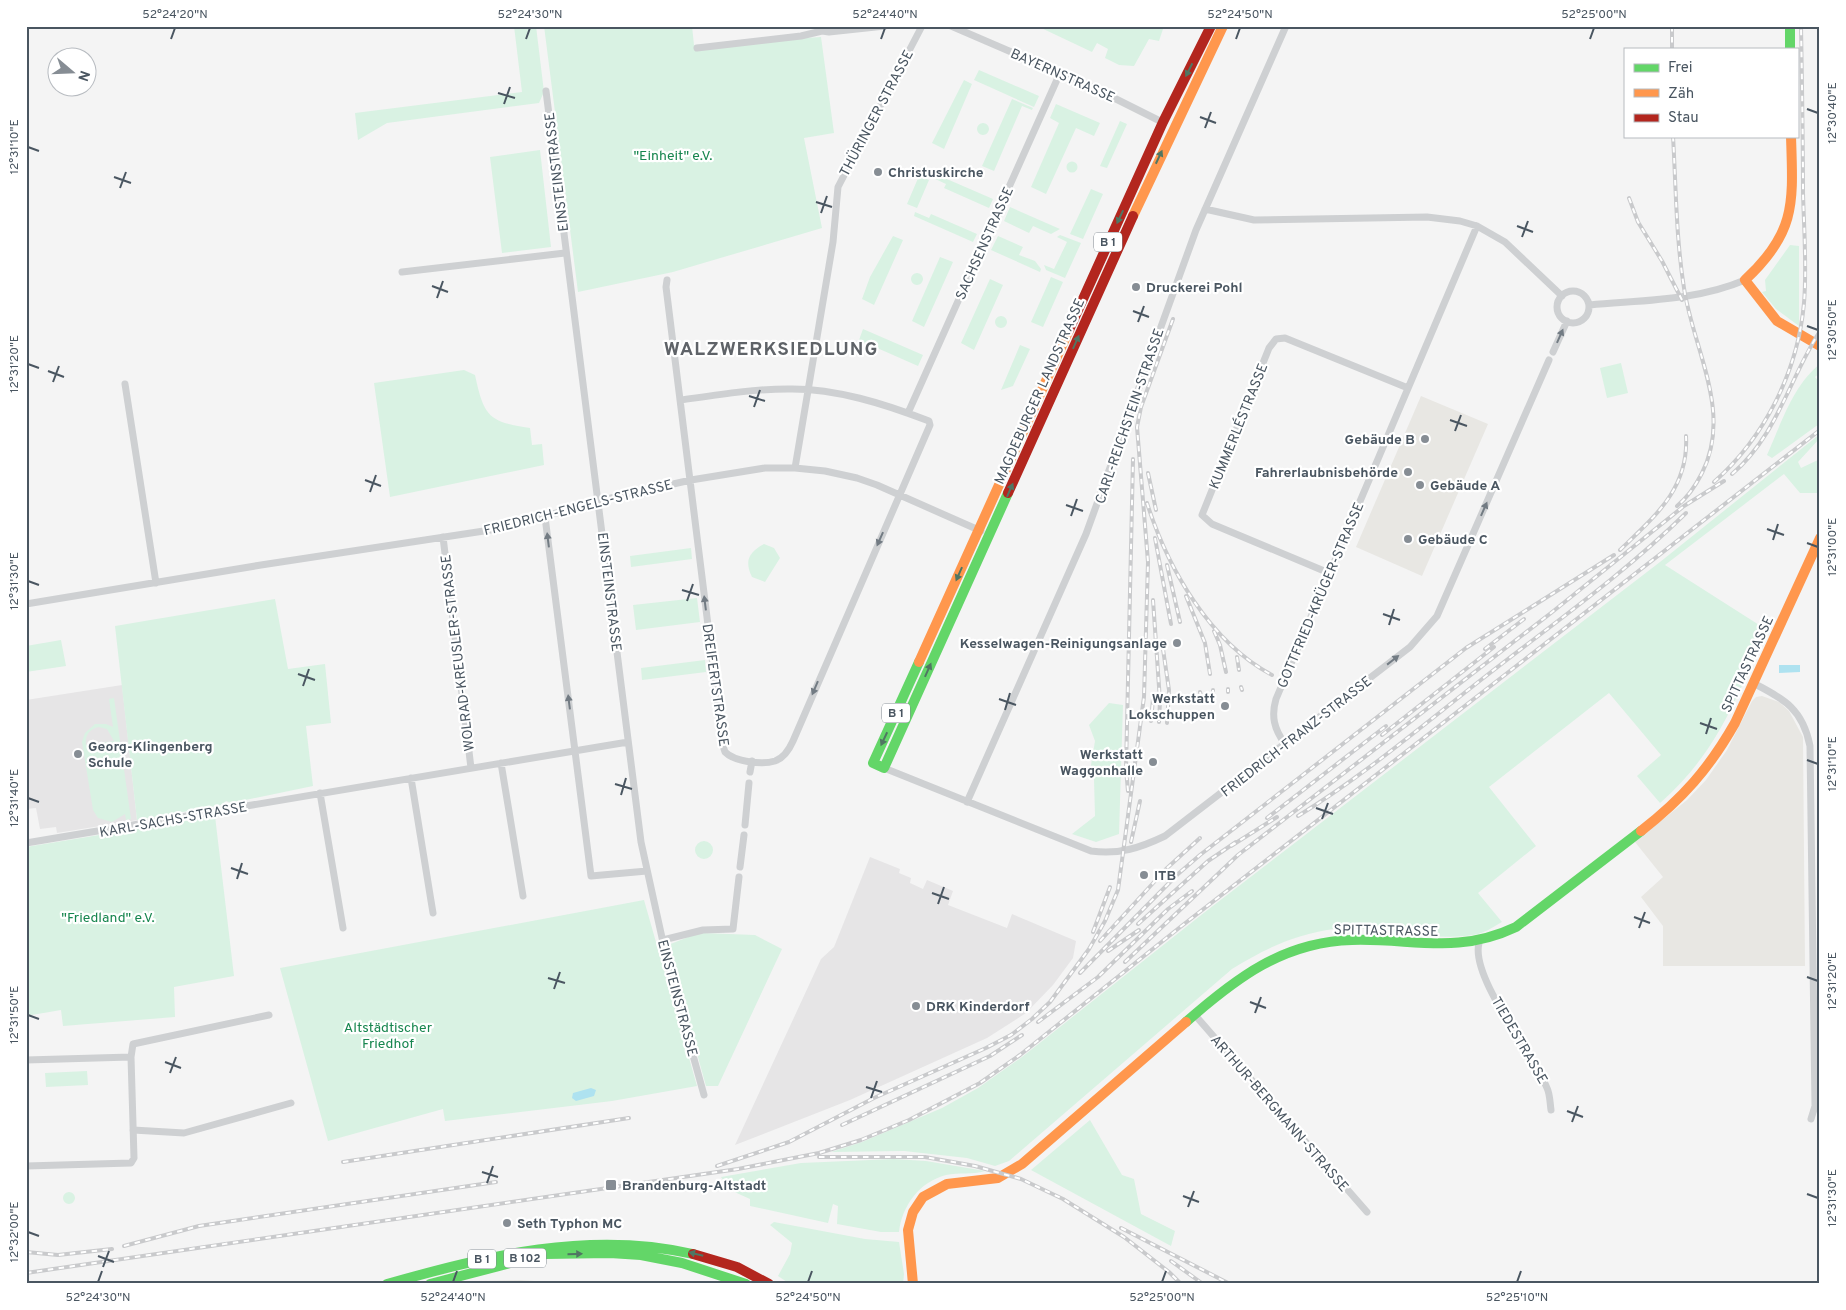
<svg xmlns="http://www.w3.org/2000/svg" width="1846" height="1310" font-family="Overpass,sans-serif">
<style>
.commercial{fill:#e8e7e3}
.education{fill:#e6e5e6}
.green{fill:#d9f2e3;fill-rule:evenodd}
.water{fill:#aee2f0}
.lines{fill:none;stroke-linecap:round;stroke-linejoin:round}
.street{stroke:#ced0d2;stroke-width:7}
.fast{stroke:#63d668;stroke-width:10}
.slow{stroke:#ff974d;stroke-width:10}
.jam{stroke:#b3261e;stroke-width:10}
.rail-casing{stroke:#c9cacc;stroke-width:4}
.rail{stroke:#fff;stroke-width:2;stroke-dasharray:5.5;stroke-linecap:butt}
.oneway{fill:#507663}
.oneway2{fill:#727b83}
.ticks{fill:none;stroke:#4a5661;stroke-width:2}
.poi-dot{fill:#868d94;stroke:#fff;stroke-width:2}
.labels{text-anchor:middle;stroke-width:4.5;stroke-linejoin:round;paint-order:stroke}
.shield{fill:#fff;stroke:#808990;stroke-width:1}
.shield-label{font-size:12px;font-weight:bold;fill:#4a5661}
.street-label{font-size:14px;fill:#4a5661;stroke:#fff}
.park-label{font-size:14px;fill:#17864f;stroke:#fff}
.poi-label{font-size:14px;font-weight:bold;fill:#4a5661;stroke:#fff;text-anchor:start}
.district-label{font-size:19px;font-weight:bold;letter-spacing:1px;fill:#5f6368;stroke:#fff}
.neatline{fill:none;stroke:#4a5661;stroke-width:2}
.ticks-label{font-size:12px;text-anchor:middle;fill:#4a5661}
</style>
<rect width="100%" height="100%" fill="#f4f4f4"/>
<!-- commercial -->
<path class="commercial" d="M1421,396l67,28 -66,152 -66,-29z
M1762,696l17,6 10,9 14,26 2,229h-142v-40l-22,-29 22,-20 -28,-35 52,-42 19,-20 21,-30 25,-49 4,-4z
M520,1280l58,4h-121l11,-3z"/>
<!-- education -->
<path class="education" d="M122,685l15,135 -80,13 -1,-6 -16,2 -4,-21 -10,1v-109z
M870,857l30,12 -1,4 12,5 -1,5 13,6 4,-9 26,11 -5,14 59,23 5,-14 64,27 -3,17 -20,27 -27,28 -39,25 -137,62 -115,45 86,-186 13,-12z"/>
<!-- green -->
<path class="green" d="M514,26h22l8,66 -5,11 -152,20 -29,17 -3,-27 167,-21z
M544,26h148l2,19 127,-8 13,96 -30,5 18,90 -149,44 -95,20z
M1037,26h127l-5,15 -10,-2 -15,27 -15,-1 -14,-7 3,-9 -11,-6 -5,9z
M979,70l60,26 -5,11 -60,-27z
M964,80l8,4 -28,65 -12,-6z
M1012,99l21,9 -1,2 -10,-4 -28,65 -12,-5z
M1056,104l44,19 -6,13 -18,-8 -30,66 -15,-7 28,-64 -9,-5z
M1120,121l7,3 -20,44 -7,-2z
M977 129a6 6 0 1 1 12 0a6 6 0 1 1-12 0Z
M540,150l11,97 -49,6 -12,-96z
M1066.5 167a5.5 5.5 0 1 1 11 0a5.5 5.5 0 1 1-11 0Z
M933,173l60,26 -4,9 -45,-20 2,-4 -15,-7z
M919,176l10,4 -12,28 -10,-4z
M1091,189l12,5 -20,45 -13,-5z
M1010,207l50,22 -9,5 -18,-8 -4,7 -25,-12z
M915,212l14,6 2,-4 46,20 -4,8 -59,-26z
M1060,235l21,8 -16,35 -19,-8 -2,-5 10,4 13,-27 -10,-5z
M893,236l10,4 -29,65 -12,-6 8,-22z
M998,236l25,11 -4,8 16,6 6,8 -1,3 -49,-22z
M1790,245l9,1v80l-23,-17 -14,-17 4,-1 -1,-11z
M940,257l13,5 -29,65 -12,-6z
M911 279a6 6 0 1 1 12 0a6 6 0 1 1-12 0Z
M1051,277l12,5 -20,45 -12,-5z
M990,279l13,6 -29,65 -13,-7z
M995 322a6 6 0 1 1 12 0a6 6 0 1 1-12 0Z
M863,329l60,26 -5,11 -59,-26z
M1020,345l10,4 -17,37 -12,4z
M1621,363l7,30 -21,5 -7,-30z
M1820,364v9l-5,4 5,6 -1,41 -47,34 -5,-3c14,-31 26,-70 53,-91z
M464,370l11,5c9,41 13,47 55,53l2,17 10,-1 2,21 -154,32 -16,-114z
M1820,434v4l-22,24 3,6 19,-9v34h-20l-16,-19 -119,91 102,65c-31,68 -49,122 -107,173l-23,-27 24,-21 -52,-62 -120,94 47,59 -58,47 24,29c-7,4 -16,10 -24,12 -45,10 -98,-11 -144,-5 -38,5 -70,20 -102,40l-223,192 -14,5 -28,-8 -63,-7 -73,1 31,-10 80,-34 36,-20 44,-31 183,-145 455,-350z
M764,544l10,4 6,10 -15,24 -13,-5c-8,-16 -3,-25 12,-33z
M691,548l1,11 -61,8 -1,-11z
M697,598l3,24 -64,8 -3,-25z
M275,599l13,70 37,-5 6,59 -25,3 7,60 -82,17 -5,-2 -4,4 -85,15 -22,-194z
M61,640l5,26 -40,6v-26z
M705,660l1,12 -64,8 -1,-12z
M114,698l17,121 -5,1 -1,-6 -13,8 -14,-4 -5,-8 -11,-68 3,-9 10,-9h11l7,3 -4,-28zM99,727l8,2 7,12 -28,4c-1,-10 3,-16 13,-18z
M1109,703l14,2 -4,129 -23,8 -24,-8 23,-18 -1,-37 -5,-2 6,-36 -6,-16z
M215,816l19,160 -60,11 1,30 -112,9 -2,-16 -35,6v-169z
M695 850a9 9 0 1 1 18 0a9 9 0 1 1-18 0Z
M644,900l53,186 -85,15 -167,20 -2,-12 -115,32 -48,-173z
M703,933l52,2 27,14 -64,137h-12l-38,-137v-4l28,-11z
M87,1071l1,14 -42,2 -1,-14z
M1090,1120l32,55 12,4 7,35 34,17 -4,15 -140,-76z
M894,1159l32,2 59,10c-13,4 -26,1 -39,4 -27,7 -44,31 -47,57h-18l-44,-8 1,-18 -5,-2 -5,19 -78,-17v-7l-20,-9 -9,-13 80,-14z
M63 1198a6 6 0 1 1 12 0a6 6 0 1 1-12 0Z
M774,1222l91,17 34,3 5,32 -1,10h-113l-12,-8 12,-22 2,-11 -22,-18z"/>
<!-- water -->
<path class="water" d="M1779,665h21v7l-21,1z
M591,1088l5,2 -2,6 -18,5 -4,-3 1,-5z"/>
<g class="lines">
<!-- street -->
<path class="street" d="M951,26l139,60 74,37
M697,48l104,-12 21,-5 7,1 56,-6
M546,91l95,751 27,123 36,130
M1205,209l49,11 173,-3 33,4 17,5 28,16 57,54
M402,272l163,-19
M667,280l-1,7 57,459 2,6c10,10 37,13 50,9 9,-3 14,-11 18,-20l137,-316 -1,-4c-44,-17 -94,-33 -141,-32 -36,0 -72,6 -107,11
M1557 307a16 16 0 1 1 32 0a16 16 0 1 1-32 0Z
M1590,305c52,-5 106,-4 155,-25
M1553,352l14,-31
M125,384l31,199
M908,413l152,-340
M795,468l38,-226 5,-55 84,-161
M545,517l46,359 56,-5
M443,537l28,231
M1329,573l-117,-49 -10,-9 67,-167 7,-9 9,-1 123,50
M26,604l235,-39 236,-36 118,-32 76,-17 74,-12h30l30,3 32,7 20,7 104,46
M1753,683c32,16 50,27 57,63l5,360 -4,13
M1285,744c-11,-15 -14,-28 -9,-45l201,-473
M501,763l22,133
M884,768l207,83c27,4 49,-3 74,-15l245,-189 27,-31 112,-256
M750,772l2,-11
M411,778l22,135
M320,793l23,135
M967,802l119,-268 110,-304 90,-204
M745,825l4,-42
M26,843l602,-101
M740,867l4,-32
M663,940l40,-10 30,-1 6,-52
M1479,943c-9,34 54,111 68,145 3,6 3,15 4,22
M1194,1014l173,198
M26,1060l105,-3
M133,1130l51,3 107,-30
M26,1166l105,-3 3,-5 -3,-101 2,-13 136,-29"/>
<!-- fast -->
<path class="fast" d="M1790,26v23
M919,662l-46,101 11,5 124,-275
M1186,1022c50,-44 97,-80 166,-82 61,-2 105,15 164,-13l125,-96
M387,1284c100,-28 202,-54 306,-30
M430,1284l115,-30 65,-1 31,2 41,8 64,21"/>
<!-- slow -->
<path class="slow" d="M1791,136c2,66 6,96 -46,144l32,41 43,25
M1133,216l90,-190
M919,662l150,-332
M1641,831c41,-32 68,-62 94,-108l85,-185
M913,1284l-5,-54 5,-18 10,-15 24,-13 51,-6 24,-14 164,-142"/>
<!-- jam -->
<path class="jam" d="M1069,330l94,-208 48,-96
M1008,493l125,-277
M693,1254l44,13 32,17"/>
<defs>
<path id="rail" d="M1672,26v23
M1673,136c3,51 3,102 11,152 9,61 49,124 18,185 -6,12 -15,25 -25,33
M1629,198l9,24 24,39 20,39
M1148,473l8,37
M1732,474c45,-38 57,-95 88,-143
M1714,482c51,-45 84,-111 90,-179 3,-36 0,-73 -1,-110 0,-55 -1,-111 -2,-167
M1147,503c21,66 63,139 125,172
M1155,538l16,86
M1620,550c34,-33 69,-61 66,-114
M1167,565l13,57
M1186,596l19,47 5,31
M1153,600l7,101 -1,21
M1214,631l6,14 6,27
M1163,649l6,41 -2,33
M1485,649l39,-30
M1237,657l2,13
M1241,687l1,3
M1228,689v3
M1213,690v4
M1200,692l1,4
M1151,721l2,-22
M1382,735l112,-88
M1128,791l-2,-22 7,-310
M1298,816c67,-41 126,-92 188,-140 68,-53 138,-102 200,-163
M1267,818l119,-92
M1131,842l9,-41
M1231,846l46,-29
M1138,924l70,-63 28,-19
M1093,932l17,-45
M1100,941l66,-72 34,-31
M1108,951l31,-21
M1125,962l113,-107 313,-242 133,-107 40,-25
M1080,973l98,-99 22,-19 266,-207 148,-93
M1038,1022l60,-45 70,-68 24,-18
M842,1125l148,-69 32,-21
M819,1157h106l50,9 46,13 42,20 61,38 45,35 12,12
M343,1162l286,-44
M717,1166l72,-24 85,-44 112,-50 25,-13 21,-16 18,-17 39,-53 16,-28 13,-31 26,-193 4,-135 -11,-135 4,-20 32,-88
M1121,1228l109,56
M124,1246l75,-20 297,-44
M26,1252l32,3 54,-6
M1171,1261l32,23
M26,1273l712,-104 81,-16 42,-13 48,-20 71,-37 40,-28 159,-127 641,-498"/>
</defs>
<!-- rail casing -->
<use href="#rail" class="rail-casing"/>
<!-- rail -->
<use href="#rail" class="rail"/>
</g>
<!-- one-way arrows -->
<defs><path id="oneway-solid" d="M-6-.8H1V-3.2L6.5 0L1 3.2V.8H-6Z" transform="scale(1.25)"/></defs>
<g class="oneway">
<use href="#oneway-solid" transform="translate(1189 70) rotate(117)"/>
<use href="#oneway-solid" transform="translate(1159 157) rotate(-65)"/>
<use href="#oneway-solid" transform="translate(1120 217) rotate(115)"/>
<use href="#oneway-solid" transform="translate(1076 342) rotate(-66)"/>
<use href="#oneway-solid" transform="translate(1010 490) rotate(-66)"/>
<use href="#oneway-solid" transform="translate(959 574) rotate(114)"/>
<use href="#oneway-solid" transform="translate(928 670) rotate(-66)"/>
<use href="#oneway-solid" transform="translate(884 739) rotate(115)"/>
<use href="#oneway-solid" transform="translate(575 1254) rotate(-1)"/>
<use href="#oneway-solid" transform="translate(696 1254) rotate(-166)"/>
</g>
<g class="oneway2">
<use href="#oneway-solid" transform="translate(1560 336) rotate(-66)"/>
<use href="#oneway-solid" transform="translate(1484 509) rotate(-66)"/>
<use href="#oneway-solid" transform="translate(880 539) rotate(114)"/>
<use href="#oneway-solid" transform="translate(548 540) rotate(-97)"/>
<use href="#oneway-solid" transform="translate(705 603) rotate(-97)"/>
<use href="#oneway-solid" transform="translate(1393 660) rotate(-38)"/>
<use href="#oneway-solid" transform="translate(815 688) rotate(113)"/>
<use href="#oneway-solid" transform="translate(569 702) rotate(-97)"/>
</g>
<!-- ticks -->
<path class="ticks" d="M171,39l4,-11M526,39l4,-11M881,39l4,-11M1236,39l4,-11M1590,39l4,-11M498,93l17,5M504,104l6,-17M1807,109l11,4M1200,117l16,6M1205,128l6,-16M28,147l11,4M114,177l17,6M120,188l6,-16M816,202l16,5M821,213l6,-17M1517,226l16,6M1522,237l6,-16M432,286l16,6M437,298l6,-17M1133,311l16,6M1138,322l6,-16M1807,326l11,4M28,364l11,4M48,371l16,6M53,382l6,-16M749,396l16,5M754,407l6,-17M1450,420l17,6M1455,431l6,-16M365,480l16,6M370,492l6,-17M1066,505l17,6M1071,516l6,-17M1767,529l17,6M1773,540l5,-16M1807,543l11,4M28,581l11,4M682,590l17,5M687,601l6,-17M1383,614l17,6M1389,625l5,-16M298,674l17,6M303,686l6,-17M999,699l17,6M1005,710l5,-17M1700,723l17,6M1706,734l5,-16M1807,760l11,4M615,784l17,5M621,795l5,-17M28,798l11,4M1316,808l17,6M1322,819l6,-16M231,868l17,6M237,879l5,-16M932,893l17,6M938,904l6,-17M1634,917l16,6M1639,928l6,-16M1807,977l11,4M548,978l17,5M554,989l6,-17M1250,1002l16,6M1255,1013l6,-16M28,1015l11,4M165,1062l16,6M170,1073l6,-16M866,1087l16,5M871,1098l6,-17M1567,1111l16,6M1572,1122l6,-16M482,1172l16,5M487,1183l6,-17M1807,1194l11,4M1183,1196l16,6M1188,1207l6,-16M28,1232l11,4M98,1256l16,6M103,1267l6,-16M98,1282l4,-11M453,1282l4,-11M808,1282l4,-11M1162,1282l4,-11M1517,1282l4,-11"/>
<!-- markers -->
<g class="poi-dot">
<circle cx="878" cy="172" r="5"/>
<circle cx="1136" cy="287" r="5"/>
<circle cx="1425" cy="439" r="5"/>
<circle cx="1408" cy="472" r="5"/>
<circle cx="1420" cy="485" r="5"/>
<circle cx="1408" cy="539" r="5"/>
<circle cx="1177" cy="643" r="5"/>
<circle cx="1225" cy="706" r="5"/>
<circle cx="78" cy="754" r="5"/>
<circle cx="1153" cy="762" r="5"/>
<circle cx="1144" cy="875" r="5"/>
<circle cx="916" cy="1006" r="5"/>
<rect x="605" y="1179" width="12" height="12" rx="2.5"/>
<circle cx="507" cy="1223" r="5"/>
</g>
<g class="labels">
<!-- shield labels -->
<g class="shield">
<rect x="1094" y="232.5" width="28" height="19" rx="4"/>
<rect x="882" y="703.5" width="28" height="19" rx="4"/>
<rect x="504" y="1248.5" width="42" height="19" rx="4"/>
<rect x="468" y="1249.5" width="28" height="19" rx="4"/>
</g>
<g class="shield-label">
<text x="1108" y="246">B 1</text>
<text x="896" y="717">B 1</text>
<text x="525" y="1262">B 102</text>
<text x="482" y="1263">B 1</text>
</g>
<!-- street labels -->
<g class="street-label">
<text transform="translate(1063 75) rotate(24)" y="5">BAYERNSTRASSE</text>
<text transform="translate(876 113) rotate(-62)" y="5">THÜRINGER STRASSE</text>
<text transform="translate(556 172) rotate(-97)" y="5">EINSTEINSTRASSE</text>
<text transform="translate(984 243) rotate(-66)" y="5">SACHSENSTRASSE</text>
<text transform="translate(1039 391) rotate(-66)" y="5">MAGDEBURGER LANDSTRASSE</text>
<text transform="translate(1129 416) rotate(-71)" y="5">CARL-REICHSTEIN-STRASSE</text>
<text transform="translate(1238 426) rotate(-68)" y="5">KUMMERLÉSTRASSE</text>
<text transform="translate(578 507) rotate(-14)" y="5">FRIEDRICH-ENGELS-STRASSE</text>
<text transform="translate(610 592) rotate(83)" y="5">EINSTEINSTRASSE</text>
<text transform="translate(1320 595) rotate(-67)" y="5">GOTTFRIED-KRÜGER-STRASSE</text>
<text transform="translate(457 653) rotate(-97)" y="5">WOLRAD-KREUSLER-STRASSE</text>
<text transform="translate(1747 664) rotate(-65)" y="5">SPITTASTRASSE</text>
<text transform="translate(716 685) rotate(82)" y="5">DREIFERTSTRASSE</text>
<text transform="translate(1296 736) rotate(-38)" y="5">FRIEDRICH-FRANZ-STRASSE</text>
<text transform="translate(173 819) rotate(-10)" y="5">KARL-SACHS-STRASSE</text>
<text transform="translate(1386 930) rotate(1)" y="5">SPITTASTRASSE</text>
<text transform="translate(678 998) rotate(75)" y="5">EINSTEINSTRASSE</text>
<text transform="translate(1520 1040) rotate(60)" y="5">TIEDESTRASSE</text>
<text transform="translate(1280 1113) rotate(49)" y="5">ARTHUR-BERGMANN-STRASSE</text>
</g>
<!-- park labels -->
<g class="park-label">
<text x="673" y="160">"Einheit" e.V.</text>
<text x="108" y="922">"Friedland" e.V.</text>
<text x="388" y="1032">Altstädtischer<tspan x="388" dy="16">Friedhof</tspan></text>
</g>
<!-- poi labels -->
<g class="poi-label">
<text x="888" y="177">Christuskirche</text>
<text x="1146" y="292">Druckerei Pohl</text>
<text x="1415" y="444" text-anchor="end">Gebäude B</text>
<text x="1398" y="477" text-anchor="end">Fahrerlaubnisbehörde</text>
<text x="1430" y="490">Gebäude A</text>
<text x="1418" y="544">Gebäude C</text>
<text x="1167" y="648" text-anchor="end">Kesselwagen-Reinigungsanlage</text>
<text x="1215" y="703" text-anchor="end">Werkstatt<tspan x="1215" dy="16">Lokschuppen</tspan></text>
<text x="88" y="751">Georg-Klingenberg<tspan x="88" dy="16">Schule</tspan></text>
<text x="1143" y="759" text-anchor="end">Werkstatt<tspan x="1143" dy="16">Waggonhalle</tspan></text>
<text x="1154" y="880">ITB</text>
<text x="926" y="1011">DRK Kinderdorf</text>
<text x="622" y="1190">Brandenburg-Altstadt</text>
<text x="517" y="1228">Seth Typhon MC</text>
</g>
<!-- district labels -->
<g class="district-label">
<text x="771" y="355">WALZWERKSIEDLUNG</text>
</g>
</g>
<!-- border -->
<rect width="1846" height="1310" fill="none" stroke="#ffffff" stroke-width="55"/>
<!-- legend -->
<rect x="1624" y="48" width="175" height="90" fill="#ffffff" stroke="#b7bbc0"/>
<rect x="1634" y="64" width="25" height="8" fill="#63d668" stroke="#b7bbc0"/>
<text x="1668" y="72" font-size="15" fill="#4a5661">Frei</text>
<rect x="1634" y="89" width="25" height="8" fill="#ff974d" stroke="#b7bbc0"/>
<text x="1668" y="98" font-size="15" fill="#4a5661">Zäh</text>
<rect x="1634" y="114" width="25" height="8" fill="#b3261e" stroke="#b7bbc0"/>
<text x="1668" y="122" font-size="15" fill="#4a5661">Stau</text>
<!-- north arrow -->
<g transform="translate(72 72) rotate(109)"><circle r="24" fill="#ffffff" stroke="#b7bbc0"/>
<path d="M0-4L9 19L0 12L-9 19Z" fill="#868d94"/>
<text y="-8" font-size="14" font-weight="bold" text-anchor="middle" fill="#4a5661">N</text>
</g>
<rect x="28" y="28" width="1790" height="1254" class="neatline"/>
<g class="ticks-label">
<text x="175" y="18">52°24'20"N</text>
<text x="530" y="18">52°24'30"N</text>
<text x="885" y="18">52°24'40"N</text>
<text x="1240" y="18">52°24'50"N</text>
<text x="1594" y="18">52°25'00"N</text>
<text transform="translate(1832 113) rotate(-90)" y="4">12°30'40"E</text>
<text transform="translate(14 147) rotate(-90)" y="4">12°31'10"E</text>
<text transform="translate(1832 330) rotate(-90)" y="4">12°30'50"E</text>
<text transform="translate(14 364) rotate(-90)" y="4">12°31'20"E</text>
<text transform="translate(1832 547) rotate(-90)" y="4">12°31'00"E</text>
<text transform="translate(14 581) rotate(-90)" y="4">12°31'30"E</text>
<text transform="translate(1832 764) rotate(-90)" y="4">12°31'10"E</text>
<text transform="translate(14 798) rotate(-90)" y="4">12°31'40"E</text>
<text transform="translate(1832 981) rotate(-90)" y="4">12°31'20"E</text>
<text transform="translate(14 1015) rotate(-90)" y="4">12°31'50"E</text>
<text transform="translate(1832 1198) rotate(-90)" y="4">12°31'30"E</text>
<text transform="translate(14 1232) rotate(-90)" y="4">12°32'00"E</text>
<text x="98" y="1301">52°24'30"N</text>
<text x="453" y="1301">52°24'40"N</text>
<text x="808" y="1301">52°24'50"N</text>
<text x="1162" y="1301">52°25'00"N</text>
<text x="1517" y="1301">52°25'10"N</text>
</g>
</svg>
